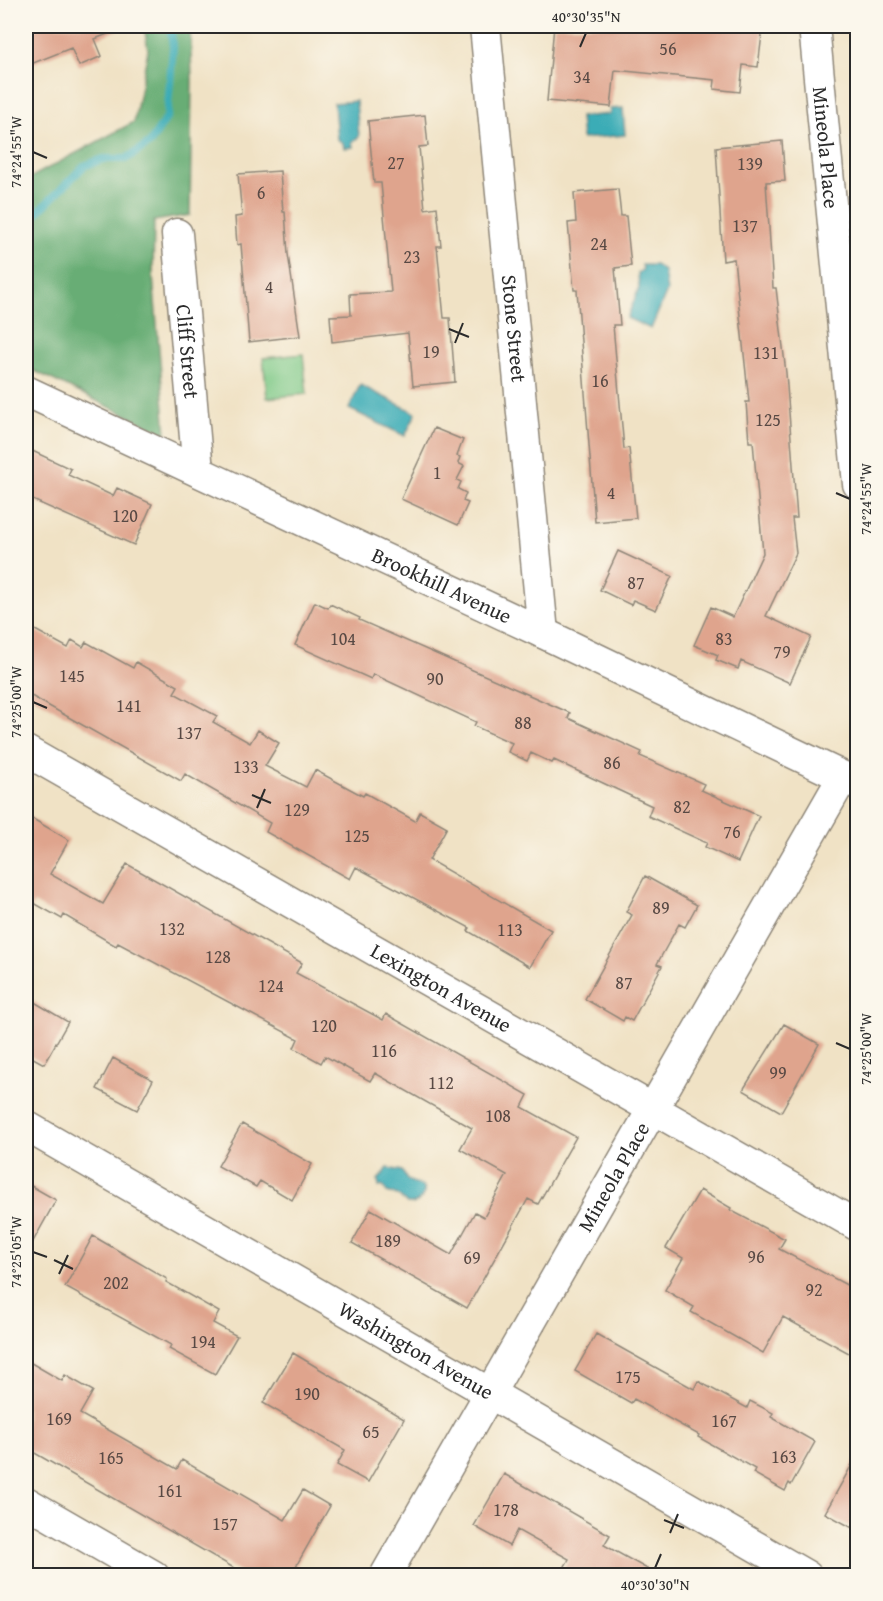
<svg xmlns="http://www.w3.org/2000/svg" width="883" height="1601" font-family="'Gentium Book Plus',serif">
<style>
.green{fill:#7fc987;stroke:#557a59;stroke-width:1.5}
.forest{fill:#67ad74;stroke:#496c50;stroke-width:1.5}
.water{fill:#3bacb6;stroke:#336c70;stroke-width:1.5}
.lines{fill:none;stroke-linecap:round;stroke-linejoin:round}
.stream{stroke:#3bacb6;stroke-width:8}
.building{fill:#dfa48d}
.minor-casing{stroke:#8e8678;stroke-width:33}
.minor{stroke:#fff;stroke-width:30}
.ticks{fill:none;stroke:#2b2b2b;stroke-width:2}
.labels{text-anchor:middle;stroke-width:4.5;stroke-linejoin:round;paint-order:stroke}
.number-label{font-size:18px;fill:#584944}
.street-label{font-size:21px;fill:#2b2b2b;stroke:#fbf7ec}
.neatline{fill:none;stroke:#2b2b2b;stroke-width:2}
.ticks-label{font-size:15px;text-anchor:middle;fill:#2b2b2b}
</style>
<rect width="100%" height="100%" fill="#fbf7ec"/>
<filter id="ink" filterUnits="userSpaceOnUse"><feTurbulence type="fractalNoise" baseFrequency=".0167" numOctaves="2"/><feDisplacementMap in="SourceGraphic" scale="12" xChannelSelector="R" yChannelSelector="G"/><feConvolveMatrix kernelMatrix="1 2 1 2 8 2 1 2 1" color-interpolation-filters="sRGB"/></filter>
<filter id="wash" filterUnits="userSpaceOnUse"><feTurbulence type="fractalNoise" baseFrequency=".008" numOctaves="4" result="noise"/><feDisplacementMap in="SourceGraphic" scale="24" xChannelSelector="R" yChannelSelector="G"/><feGaussianBlur stdDeviation="1.35" result="paint"/><feColorMatrix in="noise" values="0 0 0 0 0 0 0 0 0 0 0 0 0 0 0 0 0 1.4 0 .05"/><feComposite in="paint" operator="in"/></filter>
<g filter="url(#wash)">
<rect width="100%" height="100%" fill="#f0e2c5"/>
<!-- green -->
<path class="green" d="M303,354l4,40 -40,4 -4,-40z"/>
<!-- forest -->
<path class="forest" d="M144,26h46l2,52 -2,137 -36,6 -1,55 13,158 -140,-67v-187l108,-58 14,-72z"/>
<!-- water -->
<path class="water" d="M356,101l3,36 -7,5 1,5 -9,1 -1,-5 -6,-4 -3,-36z
M623,108l2,27 -43,4 -2,-22 30,-3v-5z
M642,265h13l9,6 3,20 -16,38 -24,-11 12,-30 -1,-15 5,-4z
M360,385l56,28 -11,23 -56,-27z
M388,1168l14,3 5,9 17,7c2,10 -7,18 -17,17l-9,-9 -11,-3 -4,-6 -4,1 -1,-7z"/>
<g class="lines">
<!-- stream -->
<path class="stream" d="M26,224l58,-58 19,-7h23l24,-16 17,-26 6,-70 -3,-21"/>
</g>
<g id="blocks">
<!-- building -->
<path class="building" d="M44,26h81v1l-30,12 7,17 -23,10 -8,-18 -45,18v-33z
M554,26h209l-5,41 -15,-2 -3,27 -26,-3 1,-9 -100,-10 -4,37 -64,-6z
M425,115l3,31 -9,1 6,62 12,-2 4,39h-4l7,72h6l5,64 -42,4 -5,-53 -76,9 -2,-26 21,-1 -1,-21 41,-2 -10,-109h-7l-6,-62z
M782,141l3,40 -19,1 7,106h3l10,85 11,145h-5l4,35 -30,63 45,21 -21,46 -49,-22 -3,8 -22,-9 2,-5 -24,-10 17,-38 22,10 30,-64 -10,-111h-4l-3,-40h3l-15,-143 -11,2 -7,-114z
M280,171l3,41h2l3,42 12,82 -51,6 -8,-98 -4,1 -2,-28 7,-1 -4,-42z
M618,189l3,27h5l5,50 -16,2 5,57h-7l11,124 5,-1 7,70 -41,4 -18,-232h-3l-6,-67 8,-1 -2,-29z
M434,428l29,12 -6,16 3,1 -2,6 6,3 -7,14 4,2 -3,7 8,4 -3,8 5,2 -10,22 -57,-26z
M26,448l45,21 -3,6 45,21 4,-8 35,16 -18,41 -108,-48z
M618,551l54,25 -16,34 -23,-10 -2,5 -31,-15z
M315,602l13,6 2,-4 30,14 -1,2 211,93 -2,5 74,34 -2,4 64,28 -3,6 58,26 -21,46 -33,-15 2,-4 -59,-27 4,-10 -98,-46 -2,3 -21,-10 -4,8 -19,-9 4,-9 -38,-17 2,-4 -103,-48 -2,5 -76,-34z
M26,625l42,23 4,-8 11,7 3,-5 47,26 3,-6 42,24 -4,7 43,23 -4,6 37,21 8,-13 21,13 -14,23 41,21 9,-17 48,26 2,-3 50,28 5,-9 27,15 -18,33 122,70 -21,37 -62,-36 2,-3 -114,-61 -6,12 -84,-47 4,-9 -85,-49 -4,7 -155,-88z
M26,815l43,25 -19,34 53,30 24,-40 175,99 -6,10 87,47 3,-6 142,81 -6,12 54,30 -38,67 -10,-5 -61,109 -115,-65 19,-34 80,46 24,-43 9,5 23,-42 -47,-26 12,-21 -97,-55 -5,8 -45,-25 -4,7 -27,-15 4,-9 -180,-96 -2,3 -52,-31 -2,4 -28,-16 -8,15z
M645,876l52,29 -12,22 -6,-3 -22,40 5,2 -30,55 -7,-4 -2,4 -38,-22 47,-84 -6,-3z
M26,997l42,25 -24,42 -18,-10z
M784,1024l35,20 -38,68 -38,-22z
M113,1058l40,22 -16,30 -40,-21z
M242,1124l70,40 -20,36 -32,-19 -4,6 -38,-21z
M26,1183l30,17 -30,54z
M700,1190l31,18 -1,2 55,29 -6,10 79,42v67l-75,-41 -20,36 -72,-41 3,-5 -29,-17 18,-32 -17,-10z
M93,1236l74,43 -1,3 53,30 -6,11 24,13 -22,38 -46,-25 2,-4 -106,-58z
M596,1334l98,55 4,-8 49,27 3,-7 23,12 -2,4 44,25 -24,43 -2,-2 -4,8 -32,-18 2,-4 -57,-32 1,-2 -65,-36 -3,4 -56,-32z
M293,1353l111,66 -36,63 -31,-17 8,-15 -82,-47z
M26,1360l36,21 3,-6 28,16 -13,23 97,55 5,-9 103,60 18,-30 27,16 -39,69h-45l-220,-127z
M858,1454v77l-33,-18z
M504,1474l106,61 -6,10 54,30h-98l9,-16 -52,-29 -8,16 -35,-20z"/>
</g>
</g>
<g filter="url(#ink)">
<use href="#blocks" fill-opacity="0" stroke="#8e8678" stroke-width="1.5"/>
<g class="lines">
<defs>
<g id="minor">
<path id="s1" d="M485,26l58,607"/>
<path id="s2" d="M814,26l44,458"/>
<path id="s3" d="M177,234l21,237"/>
<path id="s4" d="M26,391l517,242 315,151"/>
<path id="s5" d="M26,751l832,475"/>
<path id="s6" d="M26,1126l781,450"/>
<path d="M26,1502l128,74"/>
<path id="s7" d="M385,1576l458,-799"/>
</g>
</defs>
<!-- minor casing -->
<use href="#minor" class="minor-casing"/>
<!-- minor -->
<use href="#minor" class="minor"/>
</g>
</g>
<!-- ticks -->
<path class="ticks" d="M580,47l6,-14M33,152l14,6M449,329l20,8M455,343l8,-20M836,493l14,6M33,702l14,6M252,795l19,8M257,808l8,-19M836,1043l14,6M33,1252l14,5M54,1260l19,9M59,1274l9,-19M664,1520l20,8M670,1533l8,-19M655,1568l6,-14"/>
<g class="labels">
<!-- number labels -->
<g class="number-label">
<text x="668" y="55">56</text>
<text x="582" y="83">34</text>
<text x="396" y="169">27</text>
<text x="750" y="170">139</text>
<text x="261" y="199">6</text>
<text x="745" y="232">137</text>
<text x="599" y="250">24</text>
<text x="412" y="263">23</text>
<text x="269" y="293">4</text>
<text x="431" y="358">19</text>
<text x="766" y="359">131</text>
<text x="600" y="387">16</text>
<text x="768" y="426">125</text>
<text x="437" y="479">1</text>
<text x="611" y="499">4</text>
<text x="125" y="522">120</text>
<text x="636" y="589">87</text>
<text x="343" y="645">104</text>
<text x="724" y="645">83</text>
<text x="782" y="658">79</text>
<text x="72" y="682">145</text>
<text x="435" y="685">90</text>
<text x="129" y="712">141</text>
<text x="523" y="729">88</text>
<text x="189" y="739">137</text>
<text x="612" y="769">86</text>
<text x="246" y="773">133</text>
<text x="682" y="813">82</text>
<text x="297" y="816">129</text>
<text x="732" y="838">76</text>
<text x="357" y="842">125</text>
<text x="661" y="914">89</text>
<text x="172" y="935">132</text>
<text x="510" y="936">113</text>
<text x="218" y="963">128</text>
<text x="624" y="989">87</text>
<text x="271" y="992">124</text>
<text x="324" y="1032">120</text>
<text x="384" y="1057">116</text>
<text x="778" y="1079">99</text>
<text x="441" y="1089">112</text>
<text x="498" y="1122">108</text>
<text x="388" y="1247">189</text>
<text x="756" y="1263">96</text>
<text x="472" y="1264">69</text>
<text x="116" y="1289">202</text>
<text x="814" y="1296">92</text>
<text x="203" y="1348">194</text>
<text x="628" y="1383">175</text>
<text x="307" y="1400">190</text>
<text x="59" y="1425">169</text>
<text x="724" y="1427">167</text>
<text x="371" y="1438">65</text>
<text x="784" y="1463">163</text>
<text x="111" y="1464">165</text>
<text x="170" y="1497">161</text>
<text x="506" y="1516">178</text>
<text x="225" y="1530">157</text>
</g>
<!-- street labels -->
<g class="street-label">
<text dy="7" stroke="none"><textPath href="#s2" startOffset="122">Mineola Place</textPath></text>
<text dy="7" stroke="none"><textPath href="#s1" startOffset="304">Stone Street</textPath></text>
<text dy="7" stroke="none"><textPath href="#s3" startOffset="118">Cliff Street</textPath></text>
<text dy="7" stroke="none"><textPath href="#s4" startOffset="459">Brookhill Avenue</textPath></text>
<text dy="7" stroke="none"><textPath href="#s5" startOffset="478">Lexington Avenue</textPath></text>
<text dy="7" stroke="none"><textPath href="#s7" startOffset="460">Mineola Place</textPath></text>
<text dy="7" stroke="none"><textPath href="#s6" startOffset="450">Washington Avenue</textPath></text>
</g>
</g>
<!-- margin -->
<rect width="883" height="1601" fill="none" stroke="#fbf7ec" stroke-width="66"/>
<rect x="33" y="33" width="817" height="1535" class="neatline"/>
<g class="ticks-label">
<text x="586" y="22">40°30'35"N</text>
<text transform="translate(16 152) rotate(-90)" y="5">74°24'55"W</text>
<text transform="translate(866 499) rotate(-90)" y="5">74°24'55"W</text>
<text transform="translate(16 702) rotate(-90)" y="5">74°25'00"W</text>
<text transform="translate(866 1049) rotate(-90)" y="5">74°25'00"W</text>
<text transform="translate(16 1252) rotate(-90)" y="5">74°25'05"W</text>
<text x="655" y="1590">40°30'30"N</text>
</g>
</svg>
